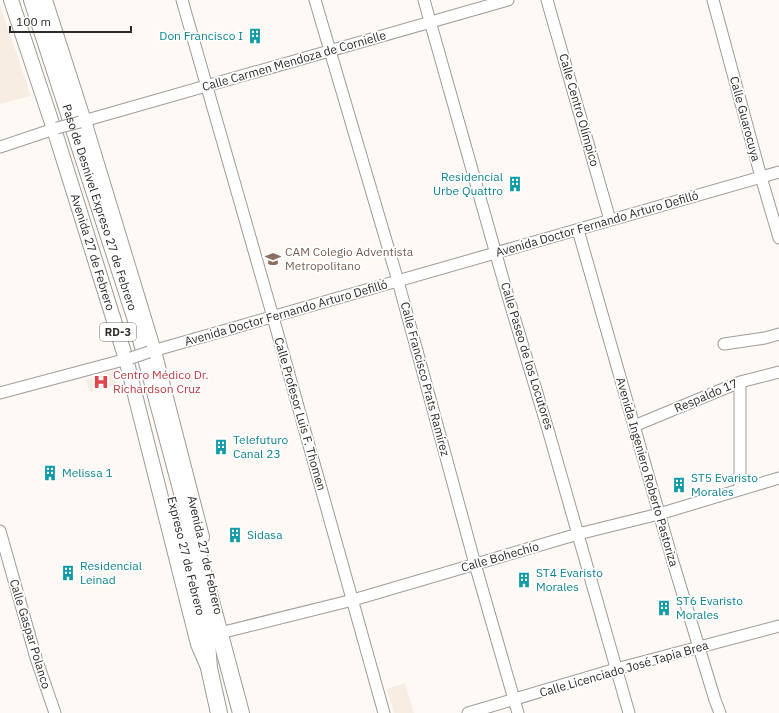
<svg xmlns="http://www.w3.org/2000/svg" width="779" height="713" font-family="'IBM Plex Sans',sans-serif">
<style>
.built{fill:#f8ede3}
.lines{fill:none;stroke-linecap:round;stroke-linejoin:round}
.minor-casing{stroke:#9f9b97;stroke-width:13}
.major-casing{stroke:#9f9b97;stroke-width:16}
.highway-casing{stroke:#9f9b97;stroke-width:18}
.minor{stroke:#fff;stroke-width:11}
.major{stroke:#fff;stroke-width:14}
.highway{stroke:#fff;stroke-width:16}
.minor-bridge-casing{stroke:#9f9b97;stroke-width:13;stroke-linecap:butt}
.minor-bridge{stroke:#fff;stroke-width:11}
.labels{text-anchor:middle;stroke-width:3.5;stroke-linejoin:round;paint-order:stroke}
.shield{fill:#fff;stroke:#6c6b69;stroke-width:1}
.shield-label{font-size:11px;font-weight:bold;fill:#2d2b29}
.culture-label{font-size:12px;fill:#0d838f;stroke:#fff;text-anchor:start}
.street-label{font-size:12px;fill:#2d2b29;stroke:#fff}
.education-label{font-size:12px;fill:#785e54;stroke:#fff;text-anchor:start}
.health-label{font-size:12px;fill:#be3a42;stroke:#fff;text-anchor:start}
</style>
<rect width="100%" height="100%" fill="#fef9f5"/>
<!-- built -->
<path class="built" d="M0,5l31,91 -31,8z
M112,371l5,13 -27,8 -4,-12z
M405,683l9,30h-20l-8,-24z"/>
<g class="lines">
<defs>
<path id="minor" d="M182,0l91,317 111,396
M315,0l83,281 77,283 43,149
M424,0l83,293 42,140 80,280
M547,0l63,220
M713,0l48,177 18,61
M80,122l428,-122
M0,147l57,-19
M578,230l95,332 42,138 5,13
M724,344l41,-6 14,-4
M149,352l630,-180
M0,393l131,-35
M634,426l106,-44 39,-10
M740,489v-107
M0,531l36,127 19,55
M220,633l133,-33 225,-66 81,-20 120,-36
M468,713l148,-44 163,-43"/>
<g id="major">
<path id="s1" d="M11,0l43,129 72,230 72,285 9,21"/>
<path d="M45,0l39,121 70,230 48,186"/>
</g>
<g id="highway">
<path id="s2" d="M32,0l103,317 106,396"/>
<path d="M181,532l26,110 2,26 10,45"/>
</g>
</defs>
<!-- minor casing -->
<use href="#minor" class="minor-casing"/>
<!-- major casing -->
<use href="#major" class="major-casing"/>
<!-- highway casing -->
<use href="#highway" class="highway-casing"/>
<!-- minor -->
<use href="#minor" class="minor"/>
<!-- major -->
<use href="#major" class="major"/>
<!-- highway -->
<use href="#highway" class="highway"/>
<defs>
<path id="minor-bridge" d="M57,128l23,-6
M131,358l18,-6"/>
</defs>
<!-- minor-bridge casing -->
<use href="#minor-bridge" class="minor-bridge-casing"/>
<!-- minor-bridge -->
<use href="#minor-bridge" class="minor-bridge"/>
</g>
<!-- icons -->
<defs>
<symbol id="building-bare" viewBox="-9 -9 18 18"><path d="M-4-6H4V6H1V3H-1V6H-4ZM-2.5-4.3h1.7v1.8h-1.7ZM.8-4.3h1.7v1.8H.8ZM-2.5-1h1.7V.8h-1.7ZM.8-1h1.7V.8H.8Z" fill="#0f9aa8" stroke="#fff" stroke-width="2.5" paint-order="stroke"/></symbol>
<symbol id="university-bare" viewBox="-9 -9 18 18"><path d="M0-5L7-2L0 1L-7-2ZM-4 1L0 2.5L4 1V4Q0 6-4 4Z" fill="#8d6e63" stroke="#fff" stroke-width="2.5" paint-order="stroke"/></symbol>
<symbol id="hospital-bare" viewBox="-9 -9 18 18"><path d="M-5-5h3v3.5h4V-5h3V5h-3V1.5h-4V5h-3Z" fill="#e0444e" stroke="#fff" stroke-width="2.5" paint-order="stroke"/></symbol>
</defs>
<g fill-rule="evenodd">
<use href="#building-bare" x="244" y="25" width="22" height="22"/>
<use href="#building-bare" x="504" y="173" width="22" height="22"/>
<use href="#university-bare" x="262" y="248" width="22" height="22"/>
<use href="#hospital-bare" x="90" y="371" width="22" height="22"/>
<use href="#building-bare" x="210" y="436" width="22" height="22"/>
<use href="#building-bare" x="39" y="462" width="22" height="22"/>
<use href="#building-bare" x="668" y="474" width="22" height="22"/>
<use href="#building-bare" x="224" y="524" width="22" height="22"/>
<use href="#building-bare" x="57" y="562" width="22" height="22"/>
<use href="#building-bare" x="513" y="569" width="22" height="22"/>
<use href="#building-bare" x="653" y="597" width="22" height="22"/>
</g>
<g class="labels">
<!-- shield labels -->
<rect class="shield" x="100" y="323" width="36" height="18" rx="3"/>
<g class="shield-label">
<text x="118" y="336">RD-3</text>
</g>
<!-- culture labels -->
<g class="culture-label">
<text x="243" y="40" text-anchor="end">Don Francisco I</text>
<text x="503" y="181" text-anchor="end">Residencial<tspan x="503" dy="14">Urbe Quattro</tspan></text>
<text x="233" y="444">Telefuturo<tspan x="233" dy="14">Canal 23</tspan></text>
<text x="62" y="477">Melissa 1</text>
<text x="691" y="482">ST5 Evaristo<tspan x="691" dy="14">Morales</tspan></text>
<text x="247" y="539">Sidasa</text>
<text x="80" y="570">Residencial<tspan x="80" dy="14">Leinad</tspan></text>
<text x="536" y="577">ST4 Evaristo<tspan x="536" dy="14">Morales</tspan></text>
<text x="676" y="605">ST6 Evaristo<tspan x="676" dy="14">Morales</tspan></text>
</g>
<!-- street labels -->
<g class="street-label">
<text transform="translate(294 61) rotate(-16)" y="4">Calle Carmen Mendoza de Cornielle</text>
<text transform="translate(579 110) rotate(74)" y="4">Calle Centro Olímpico</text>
<text transform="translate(745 119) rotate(75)" y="4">Calle Guarocuya</text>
<text dy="4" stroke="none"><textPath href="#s2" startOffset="218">Paso de Desnivel Expreso 27 de Febrero</textPath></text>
<text transform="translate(597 224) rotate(-16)" y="4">Avenida Doctor Fernando Arturo Defilló</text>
<text dy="4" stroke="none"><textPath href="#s1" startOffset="265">Avenida 27 de Febrero</textPath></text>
<text transform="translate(286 313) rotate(-16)" y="4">Avenida Doctor Fernando Arturo Defilló</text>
<text transform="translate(527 356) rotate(73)" y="4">Calle Paseo de los Locutores</text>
<text transform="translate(425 379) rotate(75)" y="4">Calle Francisco Prats Ramírez</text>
<text transform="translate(706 396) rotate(-23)" y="4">Respaldo 17</text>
<text transform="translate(300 414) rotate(74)" y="4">Calle Profesor Luis F. Thomen</text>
<text transform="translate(647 472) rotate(74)" y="4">Avenida Ingeniero Roberto Pastoriza</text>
<text transform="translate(205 555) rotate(77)" y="4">Avenida 27 de Febrero</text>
<text transform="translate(186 556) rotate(76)" y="4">Expreso 27 de Febrero</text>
<text transform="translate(500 557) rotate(-16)" y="4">Calle Bohechío</text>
<text transform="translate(30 634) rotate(73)" y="4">Calle Gaspar Polanco</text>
<text transform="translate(624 669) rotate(-16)" y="4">Calle Licenciado José Tapia Brea</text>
</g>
<!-- education labels -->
<g class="education-label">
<text x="285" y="256">CAM Colegio Adventista<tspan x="285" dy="14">Metropolitano</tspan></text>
</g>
<!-- health labels -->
<g class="health-label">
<text x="113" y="379">Centro Médico Dr.<tspan x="113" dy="14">Richardson Cruz</tspan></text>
</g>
</g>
<!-- scale -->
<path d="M10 26v6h121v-6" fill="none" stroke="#2d2b29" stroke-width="2"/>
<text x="16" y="26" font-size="12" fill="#2d2b29" stroke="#ffffff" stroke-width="3" paint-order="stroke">100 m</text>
</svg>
